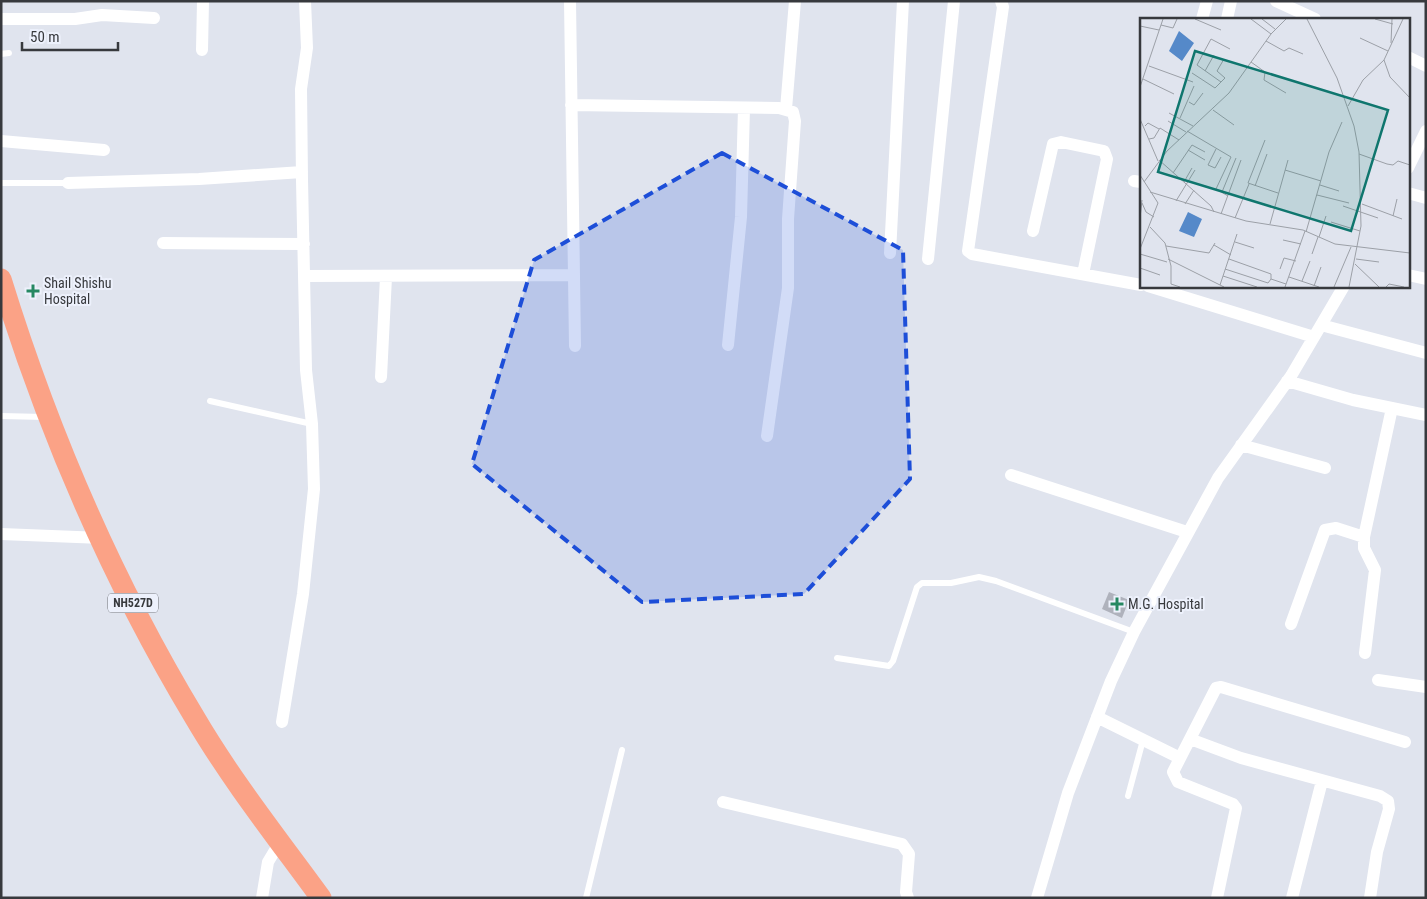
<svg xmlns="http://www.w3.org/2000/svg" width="1427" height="899" font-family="'Roboto Condensed',sans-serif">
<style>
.building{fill:#afb2bc}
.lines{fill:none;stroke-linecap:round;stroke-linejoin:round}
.service{stroke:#fff;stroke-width:6}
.minor{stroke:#fff;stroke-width:12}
.trunk{stroke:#fba286;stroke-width:21}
.marked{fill:#1d4ed8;fill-opacity:0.2;stroke:#1d4ed8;stroke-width:4;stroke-dasharray:10 6;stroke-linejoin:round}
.poi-dot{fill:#268862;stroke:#edf1fc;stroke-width:2}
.labels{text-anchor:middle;stroke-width:4;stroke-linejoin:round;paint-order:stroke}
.shield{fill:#edf1fc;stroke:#6e7076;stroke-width:1}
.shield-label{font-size:12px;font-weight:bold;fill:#37393d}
.poi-label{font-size:14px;fill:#37393d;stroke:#edf1fc;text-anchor:start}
.inset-road{fill:none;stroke:#9ca0a7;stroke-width:1}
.view{fill:#0f766e;fill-opacity:0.15;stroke:#0f766e;stroke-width:2.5}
.inset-edge{fill:none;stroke:#37393d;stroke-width:2.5}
</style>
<rect width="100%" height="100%" fill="#e0e4ee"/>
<!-- building -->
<path class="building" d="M1109,592l20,8 -7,18 -20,-9z"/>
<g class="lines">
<!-- service -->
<path class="service" d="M1,54l8,-1
M1,183h67
M210,401l102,23
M1,416l43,1
M837,658l52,8 4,-5 24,-74 5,-4h29l28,-6 17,4 138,51
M1128,796l15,-56
M586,898l36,-148"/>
<!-- minor -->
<path class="minor" d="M570,1l5,345
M1001,1l2,6 -35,244 4,3 169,31
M1276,1l39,18
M1,19h74l27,-4 52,3
M1202,19l5,-18
M1227,19l4,-18
M202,50l1,-49
M1408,57l18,9
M571,105l208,3 14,4 2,9 -7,98v69l-21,148
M786,109l9,-108
M1,141l103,9
M1408,168l18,-37
M1134,181l7,1
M68,183l131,-4 103,-7
M1408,193l18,5
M1033,231l20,-87 8,-2 43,9 3,8 -24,115
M163,243l141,1
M890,253l13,-252
M928,259l26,-258
M1408,275l18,4
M305,276l269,-1
M1148,286l166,51
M1321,325l105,28
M728,345l13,-128 3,-109
M381,377l5,-100
M1287,381l66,19 73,15
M1241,445l84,23
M1011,475l176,57
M1,534l101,4
M1291,624l34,-94 11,-2 28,9
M1365,653l10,-83 -11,-22v-11l28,-129
M1378,680l48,7
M1097,717l83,41
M282,722l21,-128 11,-105 -2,-65 -6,-54 -4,-190 -1,-91 6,-41 -2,-47
M1190,739l51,19 139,38 8,5 1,8 -12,43 -7,46
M723,802l179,42 7,10 -3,38 2,6
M262,898l6,-36 12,-20
M1037,898l31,-105 43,-112 23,-49 84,-154 73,-102 53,-90
M1217,898l19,-90 -3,-4 -55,-22 -5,-10 43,-84 5,-1 184,55
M1292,898l30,-117"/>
<!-- trunk -->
<path class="trunk" d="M1,279c47,152 112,303 194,439 37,63 83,121 126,180"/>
</g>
<!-- marked area -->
<path class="marked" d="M722,153l181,97 7,229 -106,115 -162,8 -170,-138 62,-204z"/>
<!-- markers -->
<g class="poi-dot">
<path d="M30.5 283.5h5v5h5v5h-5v5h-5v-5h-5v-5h5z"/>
<path d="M1114.5 596.5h5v5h5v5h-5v5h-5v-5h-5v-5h5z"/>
</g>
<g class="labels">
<!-- shield labels -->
<rect class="shield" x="108" y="593.5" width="50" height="19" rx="4"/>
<g class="shield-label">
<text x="133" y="607">NH527D</text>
</g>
<!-- poi labels -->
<g class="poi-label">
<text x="44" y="288">Shail Shishu<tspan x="44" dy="16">Hospital</tspan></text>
<text x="1128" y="609">M.G. Hospital</text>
</g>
</g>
<!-- overview -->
<g transform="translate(1140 18)">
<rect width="270" height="270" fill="#e0e4ee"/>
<path d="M39,13l15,12 -12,18 -13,-10zM48,194l14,7 -8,18 -15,-6z" fill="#5589c9"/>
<path class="inset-road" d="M55,1l26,11M111,1l20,15M122,1l13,10M167,1l30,59 17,48 5,26 2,74 -12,61M235,1l18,5M21,7l12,3 4,-9M0,8l19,4M220,20l28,13M126,23l18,10 5,-3 14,6M251,25l1,-24M244,42l6,17 20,21M111,44l14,10 -1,8 22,13M9,48l44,16M65,53l9,-16M52,55l23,15 10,-10 -8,-7 7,-12M3,61l31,15M81,64l-24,-17 14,-26 19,10M0,69l23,-68M49,84l5,3 9,-12M208,88l15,-26 21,-20 19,-41M73,92l21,15M29,95l24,13M40,100l14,-32M0,101l18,42M28,103l18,11M5,108l3,-3 11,6M47,113l44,26 -15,32 12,7M9,121l5,-1 6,-10 19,12M125,122l-17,43 30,10M76,131l-8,16 7,3 6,-11M48,132l17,10M219,136l28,10 6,1 5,-4 12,4M19,142l52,46 3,6M145,152l36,11M33,155l19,-28 13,7M0,157l18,28 -18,46M4,164l23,-31 62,-58 42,-59 15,-15M44,164l8,-14M180,167l19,6M115,168l12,-32M10,174l96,29 57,9 32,14 75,9M82,174l14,-34M177,177l32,8M36,183l19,-31M2,185l4,9 8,5M45,186l9,-14M222,186l40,15M203,188l35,12M81,196l20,-54M253,198l4,-17M0,200l2,-18M95,200l14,-34M191,204l29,9M130,206l18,-64M10,209l15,16 6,23v18l9,3M166,214l23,-80 13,-30M179,219l7,-21M143,222l18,4M95,224l19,6M74,227l17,10M26,228l43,7 6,-10M0,236l27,8M172,236l6,-17M28,241l56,28M89,241l42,15v5M216,241l23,3M215,246l24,23M0,250l20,7M85,251l43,14 3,-4 15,5M140,251l4,-11 12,3M83,258l34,11M149,259l30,10M162,263l8,-20M80,267l17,-51M174,268l7,-19M145,269l20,-56M194,269l17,-40M246,269l3,-3 15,3"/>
<path class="view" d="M55,33l193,59 -37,121 -193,-59z"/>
<rect width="270" height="270" class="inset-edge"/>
</g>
<!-- border -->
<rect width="1427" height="899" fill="none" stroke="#37393d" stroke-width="5"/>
<!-- scale -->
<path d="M22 42v8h96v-8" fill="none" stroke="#37393d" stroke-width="2.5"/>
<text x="30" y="42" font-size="15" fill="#37393d" stroke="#edf1fc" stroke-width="4" paint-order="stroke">50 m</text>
</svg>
